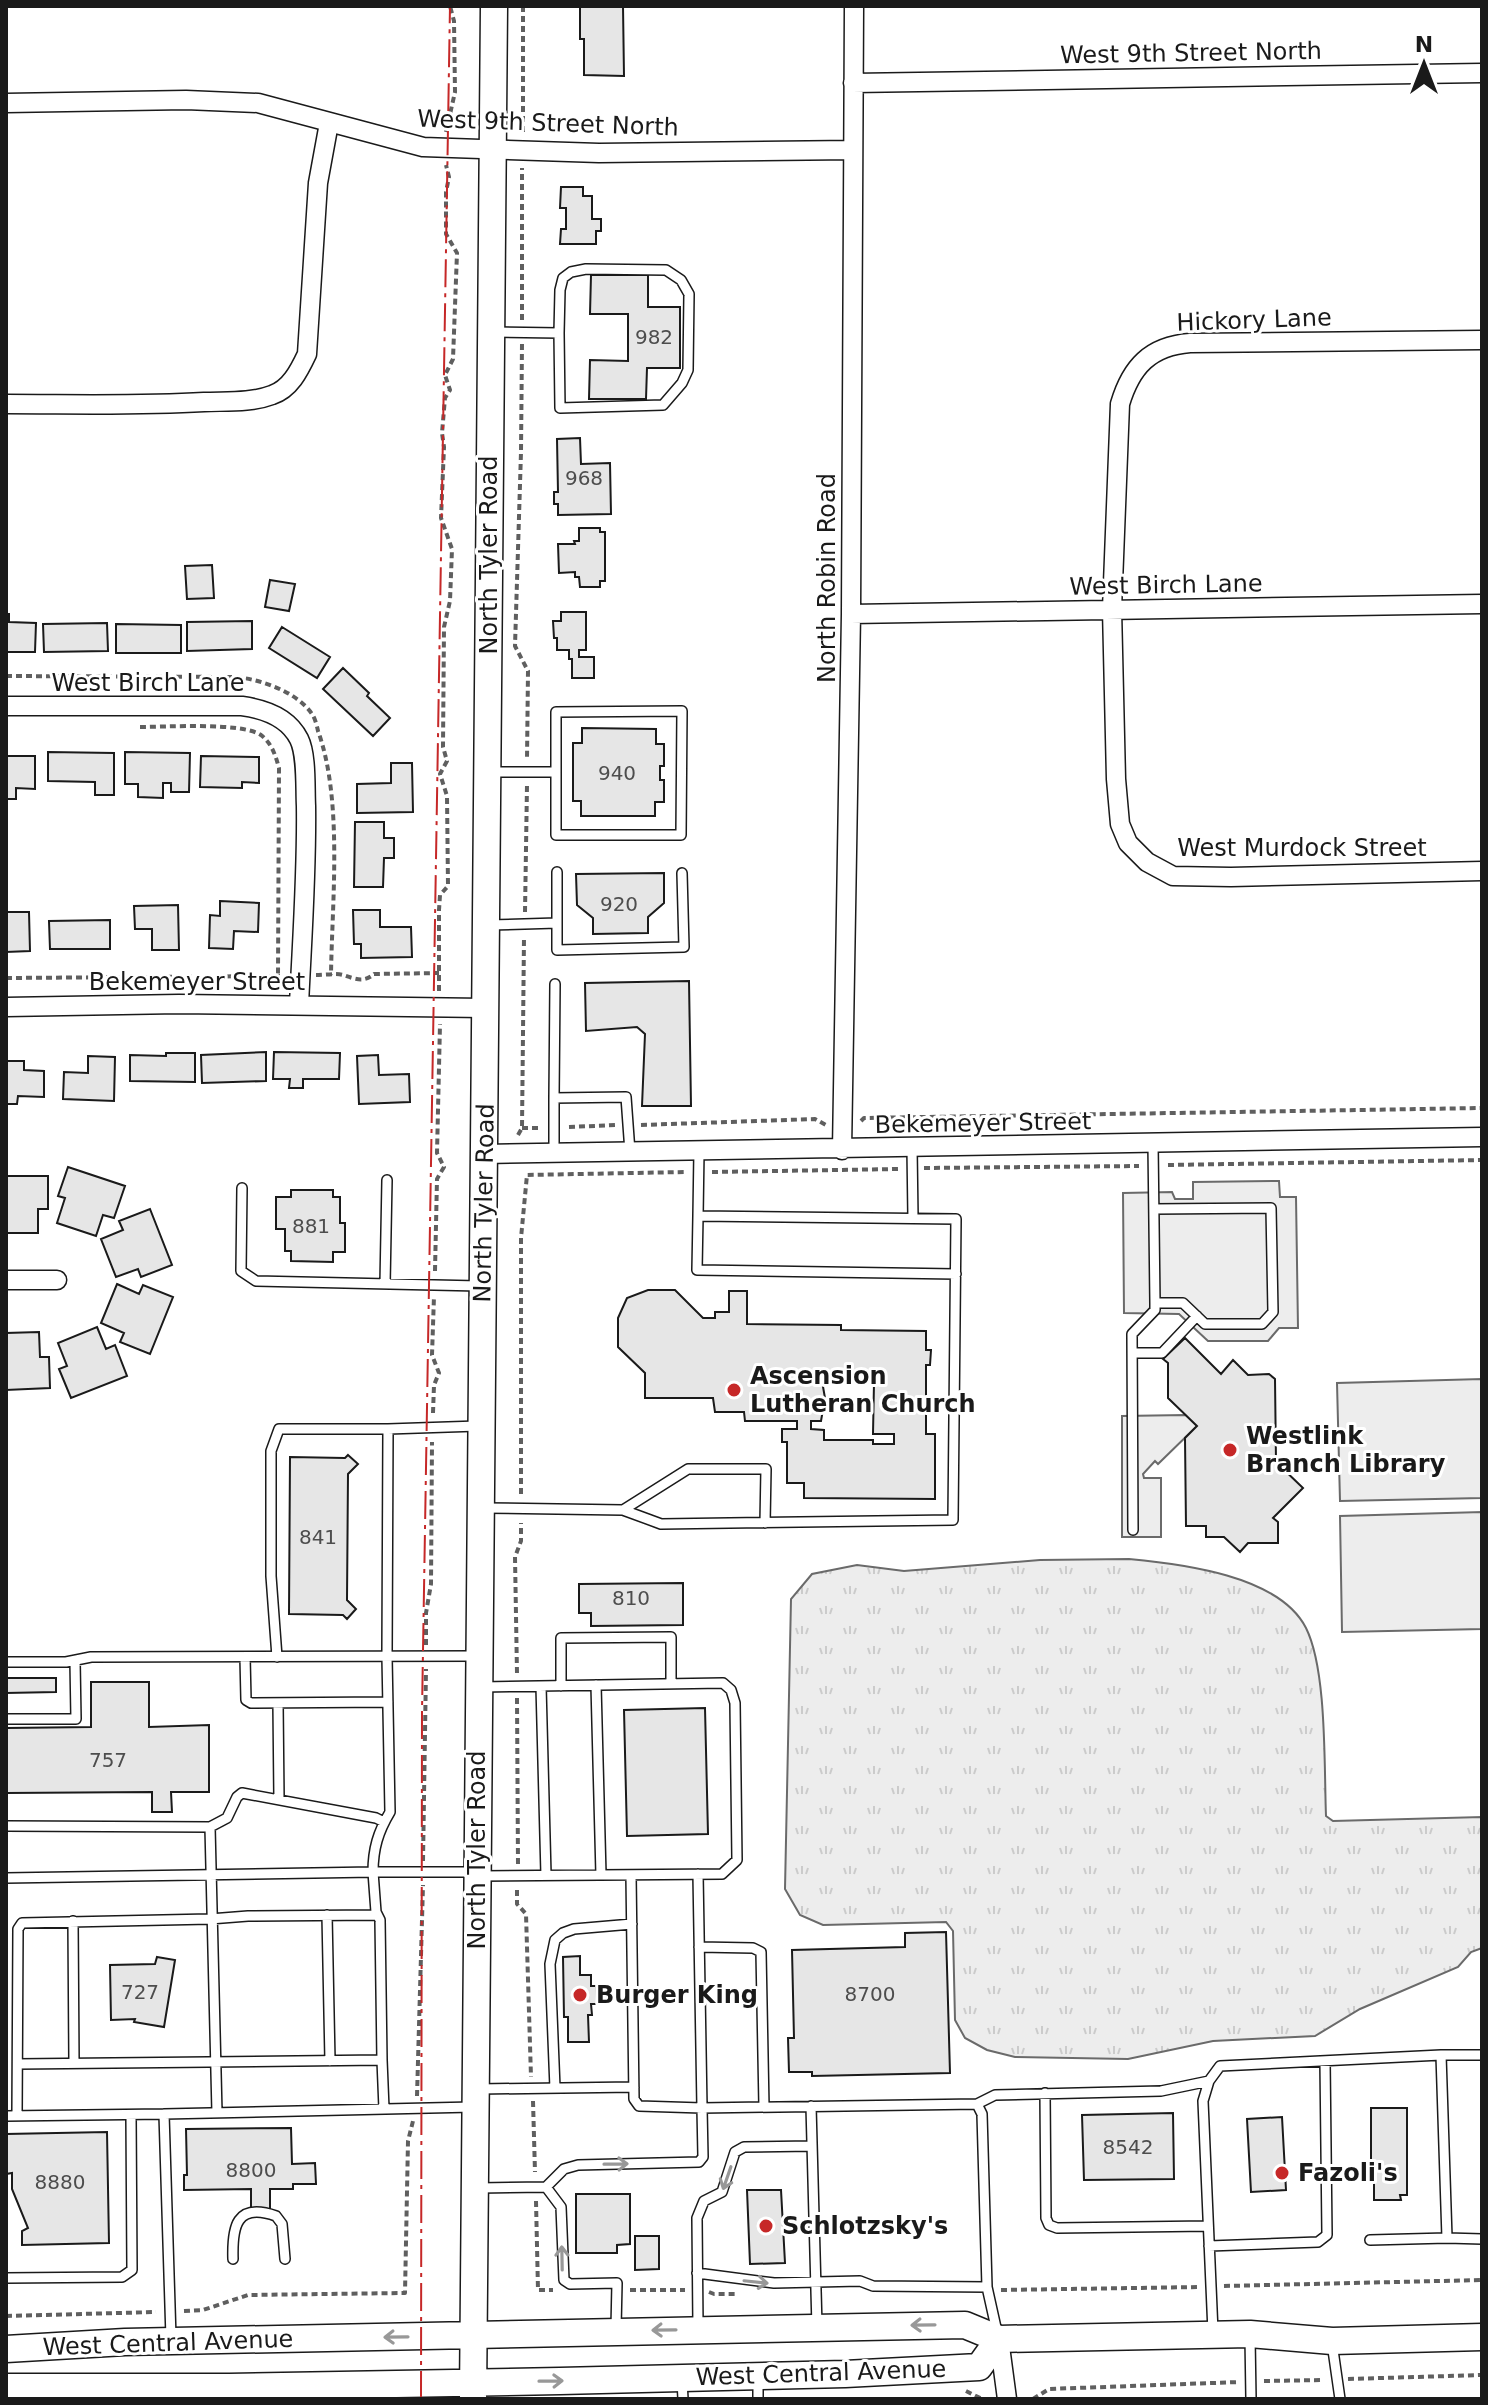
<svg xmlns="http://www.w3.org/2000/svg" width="1488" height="2405" font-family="'DejaVu Sans',sans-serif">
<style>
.grass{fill:url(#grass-tufts);stroke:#6a6a6a;stroke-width:2}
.built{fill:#ededed;stroke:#6a6a6a;stroke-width:2}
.building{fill:#e6e6e6;stroke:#1a1a1a;stroke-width:2;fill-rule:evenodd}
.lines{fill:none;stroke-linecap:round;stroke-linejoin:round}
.lane-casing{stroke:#1a1a1a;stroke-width:12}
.street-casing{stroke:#1a1a1a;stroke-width:21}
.secondary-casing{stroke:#1a1a1a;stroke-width:29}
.path{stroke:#5f5f5f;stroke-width:4;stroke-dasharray:6 4;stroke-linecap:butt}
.lane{stroke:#fff;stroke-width:9}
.street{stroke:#fff;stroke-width:18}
.secondary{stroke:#fff;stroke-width:26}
.power{stroke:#c62828;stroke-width:2;stroke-dasharray:28 6 4 6;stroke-linecap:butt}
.oneway{stroke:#989898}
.poi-dot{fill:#c62828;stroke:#fff;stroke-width:3}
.labels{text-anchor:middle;stroke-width:6;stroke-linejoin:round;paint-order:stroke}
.number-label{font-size:20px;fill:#4d4d4d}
.street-label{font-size:24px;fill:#1a1a1a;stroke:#fff}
.poi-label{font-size:24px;font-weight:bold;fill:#1a1a1a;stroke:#fff;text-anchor:start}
</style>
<defs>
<pattern id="grass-tufts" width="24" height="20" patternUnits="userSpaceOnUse" patternTransform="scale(2)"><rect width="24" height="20" fill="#ededed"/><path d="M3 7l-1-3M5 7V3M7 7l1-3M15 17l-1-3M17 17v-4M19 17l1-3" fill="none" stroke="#cbcbcb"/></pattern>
</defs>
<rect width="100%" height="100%" fill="#fff"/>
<!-- grass -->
<path class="grass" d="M1129,1559c52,5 150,16 177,69 21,42 18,137 20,188l7,5 149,-4v131l-11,4 -13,15 -98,42 -45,27 -102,5 -85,18 -113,-2 -28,-7 -22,-12 -10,-18 -2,-89 -7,-9 -123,3 -23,-10 -15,-26 6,-290 21,-25 45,-9 47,6 136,-11z"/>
<!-- built -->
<path class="built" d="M1279,1181l1,16h16l2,131h-19l-11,13h-60l-29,-27 -55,-1 -1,-120 49,-1 3,7h18v-17z
M1482,1379v119l-142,3 -3,-118z
M1186,1415l11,11 -39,38 -3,-3 -12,13 1,4h17v59h-39v-121z
M1482,1512v117l-140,3 -2,-116z"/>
<!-- building -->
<path class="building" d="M580,6h43l1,70 -40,-1v-36h-4z
M561,187h22v9h9v23h9v12h-5v13h-36l1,-15h5v-21h-6z
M591,275h57v32h32v61h-33l-1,31h-57l1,-39 38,1v-47h-38z
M580,438l1,26 29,-1 1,51 -53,1v-11h-4v-12h4l-1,-53z
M579,528h21v4h5v49h-5v6h-20l-1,-10h-4v-5l-16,1 -1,-29h17l-1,-3h5z
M212,565l2,33 -27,1 -2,-33z
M270,580l25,4 -6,27 -24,-4z
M561,612h25v38h-7v7h15v21h-22v-19h-3v-9h-12v-12h-3l-1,-17h8z
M6,614h3v8l27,1 -1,29h-29z
M252,621v28l-65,2v-29z
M107,623l1,28 -64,1 -1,-28z
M116,624l65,1v28h-65z
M282,627l48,30 -13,21 -48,-30z
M343,668l26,25 -2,3 23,22 -17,18 -50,-47z
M582,728l74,1v15h8v22h-4v14h4v22h-9v14h-74v-15h-8v-58h9z
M48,752l66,1v42h-19v-13l-47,-1z
M125,752l65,1 -1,39h-18v-9h-8v15l-25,-1v-13h-13z
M6,756h29v33l-19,-1v11h-10z
M201,756l58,1v26l-17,-1v6l-42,-1z
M391,763h21l1,49 -56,1v-29l34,-1z
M355,822h29v16h10v20h-10l-1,29h-29z
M664,873v30l-16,14v16l-55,1v-16l-16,-13 -1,-31z
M220,901l39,2 -1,29 -24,-1 -1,18 -24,-1 1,-33 10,1z
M178,905l1,45h-27v-21h-17l-1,-23z
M353,910h27v17h31l1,30 -51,1v-14h-7z
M6,912h23l1,39 -24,1z
M110,920v29h-60l-1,-28z
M689,981l2,125h-49l3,-72 -8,-7 -51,4 -1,-48z
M266,1052v29l-64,2 -1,-28z
M274,1052l66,1 -1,26h-36v9h-14l1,-9h-17z
M166,1053h29v29l-65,-1v-26l36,1z
M378,1055l1,20 30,-1 1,28 -51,2 -2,-48z
M88,1056l27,1 -1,44 -51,-2 1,-27 24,1z
M6,1061h18v9l20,1v26l-26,-1 -1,8h-11z
M68,1167l57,19 -11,32 -11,-3 -7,21 -39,-13 8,-25 -7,-2z
M6,1176h42v33h-10v24h-32z
M291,1190h42v7h7v26h5v29h-12v10l-42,-1v-10h-6v-22h-9v-32h15z
M150,1209l22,56 -31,12 -3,-8 -22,8 -15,-38 22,-9 -4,-9z
M117,1284l22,10 4,-9 30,12 -23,57 -30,-12 4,-9 -23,-10z
M648,1290h27l28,28h12v-6h14v-21h18v33l94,1v5l85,1v19h5l-1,15h-4v69h9v65l-131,-1v-15h-17v-41h-5v-13h15v-8h-52l-1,-9h-29l-2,-14h-68v-25l-27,-26v-29l9,-20zM822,1381l52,2 -1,51h21v10h-21v-4h-49v-10l-13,-1v-8h10l4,-23z
M97,1327l9,22 9,-4 12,31 -56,22 -12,-29 8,-3 -9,-23z
M39,1332l1,25h9l1,31 -44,2v-57z
M1185,1338l36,36 12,-14 15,15 21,-1 6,5 1,83 27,26 -30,30 5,4v21h-30l-8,9 -16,-15h-18v-11h-20l-1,-88 12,-12 -29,-28v-35l-5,-4z
M348,1455l10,9 -10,10 -1,126 9,9 -9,10 -4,-4 -54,-1 1,-157 55,1z
M683,1583v42l-92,1v-13h-12v-29z
M6,1678h50v14l-50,1z
M91,1682h58v45l60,-2v67h-38l1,20h-20v-20l-146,1v-65l85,-1z
M705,1708l3,126 -81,2 -3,-126z
M946,1932l4,141 -138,3v-4h-23l-1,-34h6l-2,-88 113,-3v-14z
M580,1956v19h11v11h5l1,18h-6l1,11h-4l1,27h-21v-25h-4l-1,-60z
M157,1957l18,3 -11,67 -30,-5 1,-3 -24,1 -1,-55 45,-1z
M1371,2108h36v87h-7l1,5h-27v-17h-3z
M1173,2113l1,66 -90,1 -2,-65z
M1282,2117l4,73 -35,2 -4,-73z
M291,2128l1,36 23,-1 1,21h-23v5h-23v21h-19v-21l-67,1v-15h3l-1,-46z
M107,2132l2,111 -87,2v-14l6,-3 -16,-39v-16l-6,1v-40z
M747,2190h34l4,73 -35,1z
M576,2194h54v50l-13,1v8h-41z
M635,2236h24v33l-24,1z"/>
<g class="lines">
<defs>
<path id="lane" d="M494,332l65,1 1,-43 3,-12 8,-6 15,-3 80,1 15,10 8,14 -1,76 -6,13 -19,22 -103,3 -1,-75
M682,711l-1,124h-125v-123z
M491,772h65
M557,872v51
M489,925l68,-2v27l127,-3 -2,-74
M555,984l-1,114 72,-1 4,55
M554,1098v55
M1153,1144l2,159h28l22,21h57l11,-12 -2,-104 -117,1
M912,1148l1,70
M242,1188l-1,83 15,10 223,5
M698,1216l-1,54 259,4
M385,1284l2,-104
M1132,1353h30l35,-37
M484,1508l139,2 38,14 292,-4 3,-301 -258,-3 1,-65
M623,1510l65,-41h78l-1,54
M1133,1530l-1,-196 23,-24v-7
M245,1657l1,43 5,3 137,-1
M277,1657l-6,-81v-125l8,-22h109
M6,1662h60l25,-5 387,-1
M596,1685l5,190
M541,1686l5,189
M561,1686v-48l110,-1v47
M278,1703l1,96
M6,1719h70l-1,-58
M6,1826l204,1 7,286
M210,1827l17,-9 10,-21 5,-4 134,25 8,4
M473,1872h-100c0,-23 5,-40 17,-60l-3,-155 1,-228 90,-3
M631,1875l3,224 5,7 63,2 -4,-234
M481,1876l241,-2 15,-14 -2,-157 -4,-13 -8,-7 -241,4
M6,1878l367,-6 3,40 4,8 2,140 -364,4
M327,1915l3,146
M73,1921l1,142
M699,1947l54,1 8,4 3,155
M1482,2055h-41l6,183 35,1
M382,2060l2,49
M555,2088l-5,-124 5,-24 8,-7 11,-4 58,-5
M479,2089l155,-2
M1045,2093l1,125 3,7 8,3 151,-2
M977,2104l18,-9 166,-4 48,-10
M811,2106l6,221
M164,2114l309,-7
M6,2116l158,-2 7,224
M17,2116l1,-187 4,-6 188,-4 38,-3 129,-1
M546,2187l15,20 3,73 6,4 47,-1 -1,45
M479,2188l67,-1 18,-18 14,-4 121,-3 4,-5 -1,-49 275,-4 5,10 5,173 10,45
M1370,2240l77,-2
M1209,2246l109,-4 9,-7 -2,-174
M233,2259c-1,-32 3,-57 43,-43l6,8 3,35
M697,2273l77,10 86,-2 13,5 114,1
M6,2278l116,-1 10,-7 -1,-155
M698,2327l-1,-109 7,-17 18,-9 13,-40 9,-5 68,-1
M1213,2332l-10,-231 6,-20 11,-15 221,-11
M1250,2337l1,62
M1332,2343l8,56
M758,2379v20
M682,2381l1,18"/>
<path id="street" d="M853,83l629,-10
M6,103l180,-3 72,3 165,44 176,6 254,-3
M1482,340l-292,3c-40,3 -59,24 -70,61l-8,205 4,170 4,45 8,19 19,19 26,14 58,1 251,-6
M6,404c66,0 132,2 198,-2 22,-1 47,1 68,-7 18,-6 27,-24 35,-41l11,-171 11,-60
M851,614l631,-10
M6,706h236c22,3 46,11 57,33 8,16 6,49 7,67 1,67 -4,133 -7,199
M6,1007l173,-3 306,4
M842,1150l9,-536 3,-608
M484,1154l998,-17
M6,1280h51
M999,2339l8,60"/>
<path id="secondary" d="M6,2349l119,-7 840,-17 34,14 251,-5 82,7 150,-4
M6,2387h223l331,-6 285,-7 134,-7 20,-28
M473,2399l21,-2393"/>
</defs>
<!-- lane casing -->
<use href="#lane" class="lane-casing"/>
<!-- street casing -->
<use href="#street" class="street-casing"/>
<!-- secondary casing -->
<use href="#secondary" class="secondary-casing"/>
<!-- path -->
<path class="path" d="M446,132l9,-40 -1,-71 -4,-15
M523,132v-126
M522,320v-152
M522,344l-1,108 -6,194 13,25 -1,89
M6,676l231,1c25,3 60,15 75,37 3,4 5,12 6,17 25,69 14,170 13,244
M140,727c26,0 102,-5 121,8 11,9 14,19 18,33l-1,208
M525,912l2,-127
M316,975c9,0 20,-2 27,0 12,4 21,8 31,-1l65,-1
M6,978l274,-2
M439,991v-81l1,-15 8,-9 -1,-90 -7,-22 7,-13 -4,-14 1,-120 6,-26 2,-52 -11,-31 3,-71 -2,-14 3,-35 5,-8 -5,-15 8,-16 4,-106 -11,-19v-42l3,-15 -3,-12
M861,1121l3,-3 618,-10
M641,1125l174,-6 11,6
M569,1127l47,-2
M522,1128h18
M518,1135l4,-7 2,-191
M1168,1165l314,-5
M924,1168l215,-2
M712,1172l187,-3
M435,1271l2,-92 7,-12 -7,-14 3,-129
M433,1413l1,-28 5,-12 -7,-18 2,-59
M521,1494v-256l6,-63 160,-3
M426,1645v-32l5,-29 1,-142
M517,1673l-2,-116 6,-16v-18
M517,1698l1,167
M423,1861l3,-192
M517,1890v14l9,10 5,163
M417,2096l6,-211
M533,2101l2,71
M536,2201l2,89h15
M1224,2286l258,-6
M630,2290h55
M1001,2290l199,-3
M709,2292l5,2h22
M184,2311l19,-1 45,-15 157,-2 3,-152 5,-20
M6,2316l150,-4
M1348,2379l134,-4
M1264,2381l60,-1
M966,2391l16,8
M1023,2399h10l16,-10 191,-7"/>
<!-- lane -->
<use href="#lane" class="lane"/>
<!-- street -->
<use href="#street" class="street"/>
<!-- secondary -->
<use href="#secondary" class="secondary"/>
<!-- power -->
<path class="power" d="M421,2399l1,-687 28,-1706"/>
</g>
<!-- one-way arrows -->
<defs><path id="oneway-shaft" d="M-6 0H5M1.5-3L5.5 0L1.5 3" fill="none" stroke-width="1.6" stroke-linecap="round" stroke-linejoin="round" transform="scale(2)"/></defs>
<g class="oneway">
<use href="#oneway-shaft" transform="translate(616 2164) rotate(-1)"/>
<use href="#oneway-shaft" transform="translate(727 2178) rotate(109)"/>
<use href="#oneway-shaft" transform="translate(562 2258) rotate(-91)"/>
<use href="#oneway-shaft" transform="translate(756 2282) rotate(6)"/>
<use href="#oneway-shaft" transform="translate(923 2325) rotate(179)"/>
<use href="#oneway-shaft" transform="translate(664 2330) rotate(179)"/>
<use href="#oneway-shaft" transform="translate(396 2337) rotate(179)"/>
<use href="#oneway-shaft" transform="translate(551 2381) rotate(-1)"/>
</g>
<!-- markers -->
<g class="poi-dot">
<circle cx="734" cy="1390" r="8"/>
<circle cx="1230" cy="1450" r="8"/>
<circle cx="580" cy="1995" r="8"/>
<circle cx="1282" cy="2173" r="8"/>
<circle cx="766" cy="2226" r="8"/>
</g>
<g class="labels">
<!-- number labels -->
<g class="number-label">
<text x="654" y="344">982</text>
<text x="584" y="485">968</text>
<text x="617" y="780">940</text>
<text x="619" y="911">920</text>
<text x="311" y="1233">881</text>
<text x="318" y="1544">841</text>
<text x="631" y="1605">810</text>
<text x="108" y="1767">757</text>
<text x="140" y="1999">727</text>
<text x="870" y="2001">8700</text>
<text x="1128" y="2154">8542</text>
<text x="251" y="2177">8800</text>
<text x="60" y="2189">8880</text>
</g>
<!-- street labels -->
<g class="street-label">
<text transform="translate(1191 53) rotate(-1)" y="8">West 9th Street North</text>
<text transform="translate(548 123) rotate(2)" y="8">West 9th Street North</text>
<text transform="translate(1254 320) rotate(-2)" y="8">Hickory Lane</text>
<text transform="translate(489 555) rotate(-90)" y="8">North Tyler Road</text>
<text transform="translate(827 578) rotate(-90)" y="8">North Robin Road</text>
<text transform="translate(1166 585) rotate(-1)" y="8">West Birch Lane</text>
<text x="148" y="691">West Birch Lane</text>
<text x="1302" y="856">West Murdock Street</text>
<text x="197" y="990">Bekemeyer Street</text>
<text transform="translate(983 1123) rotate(-1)" y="8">Bekemeyer Street</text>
<text transform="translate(484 1203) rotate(-89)" y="8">North Tyler Road</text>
<text transform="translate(477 1850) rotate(-90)" y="8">North Tyler Road</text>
<text transform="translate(168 2343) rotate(-2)" y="8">West Central Avenue</text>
<text transform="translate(821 2373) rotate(-2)" y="8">West Central Avenue</text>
</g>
<!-- poi labels -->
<g class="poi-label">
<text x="750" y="1384">Ascension<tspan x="750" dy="28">Lutheran Church</tspan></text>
<text x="1246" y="1444">Westlink<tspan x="1246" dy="28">Branch Library</tspan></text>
<text x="596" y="2003">Burger King</text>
<text x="1298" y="2181">Fazoli's</text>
<text x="782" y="2234">Schlotzsky's</text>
</g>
</g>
<!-- border -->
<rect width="1488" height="2405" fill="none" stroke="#1a1a1a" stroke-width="16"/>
<!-- north arrow -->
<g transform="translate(1424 64)" stroke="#ffffff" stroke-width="6" paint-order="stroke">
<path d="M0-6L14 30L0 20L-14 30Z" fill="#1a1a1a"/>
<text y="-12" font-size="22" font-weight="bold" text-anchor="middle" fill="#1a1a1a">N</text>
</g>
</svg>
